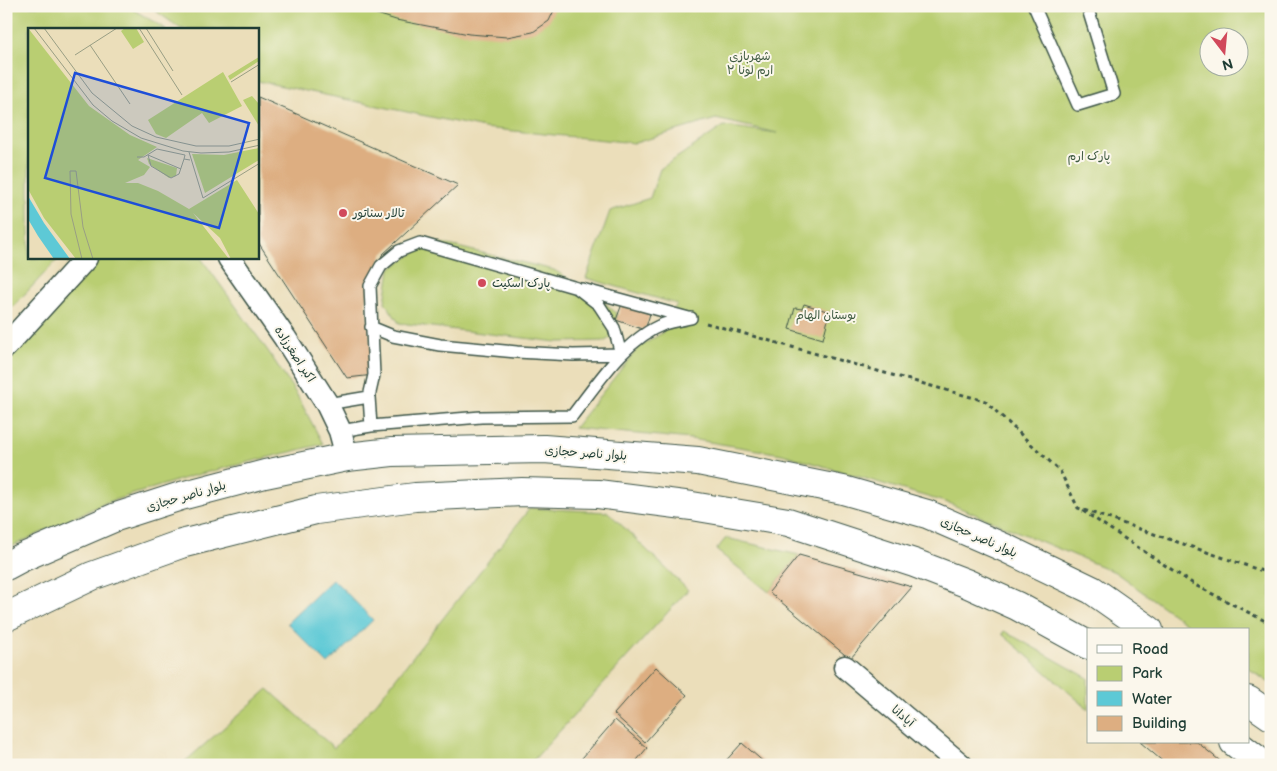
<svg xmlns="http://www.w3.org/2000/svg" width="1277" height="771" font-family="'Balsamiq Sans','Playpen Sans Arabic',sans-serif">
<style>
.green{fill:#b9ce72;stroke:#6c8653;fill-rule:evenodd}
.water{fill:#5dc9d6;stroke:#3e8385}
.building{fill:#ddae81}
.lines{fill:none;stroke-linecap:round;stroke-linejoin:round}
.lane-casing{stroke:#3e5548;stroke-width:14}
.street-casing{stroke:#3e5548;stroke-width:25}
.secondary-casing{stroke:#3e5548;stroke-width:30}
.path{stroke:#3e5548;stroke-width:3;stroke-dasharray:4 4;stroke-linecap:butt}
.lane{stroke:#fff;stroke-width:11}
.street{stroke:#fff;stroke-width:22}
.secondary{stroke:#fff;stroke-width:28}
.poi-dot{fill:#d1495b;stroke:#fbf7ec;stroke-width:2}
.labels{text-anchor:middle;stroke-width:4;stroke-linejoin:round;paint-order:stroke}
.park-label{font-size:12px;fill:#3e5a40;stroke:#fbf7ec}
.poi-label{font-size:12px;fill:#1f3d34;stroke:#fbf7ec;text-anchor:start}
.street-label{font-size:12px;fill:#1f3d34;stroke:#fbf7ec}
.inset-road{fill:none;stroke:#999e84;stroke-width:1}
.view{fill:#1d4ed8;fill-opacity:0.15;stroke:#1d4ed8;stroke-width:2.5}
.inset-edge{fill:none;stroke:#1f3d34;stroke-width:2.5}
</style>
<rect width="100%" height="100%" fill="#fbf7ec"/>
<filter id="ink" filterUnits="userSpaceOnUse"><feTurbulence type="fractalNoise" baseFrequency=".02" numOctaves="2"/><feDisplacementMap in="SourceGraphic" scale="10" xChannelSelector="R" yChannelSelector="G"/><feConvolveMatrix kernelMatrix="1 2 1 2 8 2 1 2 1" color-interpolation-filters="sRGB"/></filter>
<filter id="wash" filterUnits="userSpaceOnUse"><feTurbulence type="fractalNoise" baseFrequency=".0096" numOctaves="4" result="noise"/><feDisplacementMap in="SourceGraphic" scale="20" xChannelSelector="R" yChannelSelector="G"/><feGaussianBlur stdDeviation="1.12" result="paint"/><feColorMatrix in="noise" values="0 0 0 0 0 0 0 0 0 0 0 0 0 0 0 0 0 1.4 0 .05"/><feComposite in="paint" operator="in"/></filter>
<g filter="url(#wash)">
<rect width="100%" height="100%" fill="#ebdeba"/>
<!-- green -->
<path class="green" d="M6,6h121l39,23h-137v229h30l-53,56z
M149,6h1122v678l-23,-16v-38h-53l-80,-58 -167,-69 -166,-49 -91,-15 -117,-11 64,-80 24,-15 15,-29 -91,-26 24,-67 40,-13 10,-29 64,-43 53,7 -61,-14 -81,24 -151,-15 -226,-47v-52h-77zM1210,38h30v30h-30z
M432,241l122,29 43,26 19,17 3,20 -14,8 -48,1 -158,-19 -14,-21 5,-33z
M97,258h104l67,93 29,44 26,49 -131,32 -87,27 -99,46v-186z
M530,508l78,4 80,78 -159,175h-348l87,-76 66,59 43,-46z
M726,538l73,17 -30,37 -53,-42z
M1004,631l84,47v31l-86,-75z"/>
<!-- water -->
<path class="water" d="M333,579l40,41 -45,44 -41,-41z"/>
<g id="blocks">
<!-- building -->
<path class="building" d="M351,6h205l-7,15 -16,11 -26,5 -38,-3 -73,-14z
M258,97l200,88 -76,70 -16,47 8,73 -27,3 -89,-136z
M622,304l28,10 -5,16 -29,-10z
M804,304l26,8 -7,27 -34,-10 6,-21 7,1z
M799,555l113,32 -62,72 -81,-67z
M656,667l31,28 -42,47 -31,-28z
M615,720l32,28 -14,17h-57z
M1140,742h57l28,23h-58z
M742,743l25,22h-45z"/>
</g>
</g>
<g filter="url(#ink)">
<use href="#blocks" fill-opacity="0" stroke="#3e5548" stroke-width="1"/>
<g class="lines">
<defs>
<path id="lane" d="M1034,6l44,99 36,-11 -27,-88
M582,289l107,29
M369,397l2,29 110,-9 91,-1c25,-32 54,-78 92,-92 8,-3 18,-4 27,-6
M327,404l42,-7 5,-22 -4,-89 11,-20 18,-15 21,-8 157,45 22,17 15,23 7,26 -48,1 -56,-3 -77,-7 -47,-9 -22,-9
M340,431l31,-5"/>
<path id="street" d="M229,258l56,80 42,66 13,27 7,26
M6,346l80,-88
M845,667l116,98"/>
<path id="secondary" d="M6,566l15,-8 95,-41 65,-21 84,-22 82,-17 45,-5 152,-3 154,12 145,29 84,24 78,34 87,42 57,40
M6,617l86,-41 89,-32 135,-34 99,-13 107,-5 76,2 94,12 96,16 126,41 52,20 51,23 71,39
M1248,700l23,16
M1234,742l30,23"/>
</defs>
<!-- lane casing -->
<use href="#lane" class="lane-casing"/>
<!-- street casing -->
<use href="#street" class="street-casing"/>
<!-- secondary casing -->
<use href="#secondary" class="secondary-casing"/>
<!-- path -->
<path class="path" d="M706,323l279,78 75,70 18,37 193,66
M1083,511l112,74 76,39"/>
<!-- lane -->
<use href="#lane" class="lane"/>
<!-- street -->
<use href="#street" class="street"/>
<!-- secondary -->
<use href="#secondary" class="secondary"/>
</g>
</g>
<!-- markers -->
<g class="poi-dot">
<circle cx="343" cy="213" r="5"/>
<circle cx="482" cy="283" r="5"/>
</g>
<g class="labels">
<!-- park labels -->
<g class="park-label">
<text x="750" y="60">شهربازی<tspan x="750" dy="14">ارم لونا ۲</tspan></text>
<text x="1089" y="160">پارک ارم</text>
<text x="826" y="319">بوستان الهام</text>
</g>
<!-- poi labels -->
<g class="poi-label">
<text x="353" y="217">تالار سناتور</text>
<text x="492" y="287">پارک اسکیت</text>
</g>
<!-- street labels -->
<g class="street-label">
<text transform="translate(295 354) rotate(57)" y="4">اکبر اصغرزاده</text>
<text transform="translate(586 453) rotate(4)" y="4">بلوار ناصر حجازی</text>
<text transform="translate(186 496) rotate(-16)" y="4">بلوار ناصر حجازی</text>
<text transform="translate(979 537) rotate(24)" y="4">بلوار ناصر حجازی</text>
<text transform="translate(903 716) rotate(40)" y="4">آپادانا</text>
</g>
</g>
<!-- overview -->
<g transform="translate(28 28)">
<rect width="231" height="231" fill="#ebdeba"/>
<path d="M0,0l61,78 41,29 27,12 -19,13 12,7 -6,8 -19,8h13l20,8 31,18 48,-29 22,34v45h-28l-11,-21 -27,-25 36,46h-153l-32,-41 -16,-29zM97,0h11l8,14 -11,7 -12,-18zM231,29v4l-29,19 -2,-4zM195,44l19,34 -33,17 -7,-10 -36,25 -10,-4 -8,-14zM224,68l7,8v22l-16,-26zM231,120v12l-54,33 -13,-39 32,1zM119,130l30,10 -1,8 -7,2 -20,-14z" fill="#b9ce72"/>
<path d="M0,168l16,27 26,36h-16l-16,-23 -10,-17z" fill="#5dc9d6"/>
<path class="inset-road" d="M6,0l59,77 19,16 29,17 42,13 18,2 28,-1 31,-7M16,0l48,65 40,33 24,11 40,9h33l31,-7M111,0l43,67M118,0l27,43M62,17l40,59M47,27l42,-27M203,54l29,-18M161,124l14,46 57,-35M109,129h7l13,-8 28,6 -1,4M153,141l-33,-14 3,11 20,12 8,-4 5,-15 6,1M54,231l-11,-45 -1,-43h6l7,56 10,32"/>
<path class="view" d="M47,45l174,50 -30,105 -174,-50z"/>
<rect width="231" height="231" class="inset-edge"/>
</g>
<!-- margin -->
<rect width="1277" height="771" fill="none" stroke="#fbf7ec" stroke-width="25"/>
<!-- legend -->
<rect x="1087" y="628" width="162" height="115" fill="#fbf7ec" stroke="#a3ada2"/>
<rect x="1097" y="645" width="25" height="8" fill="#ffffff" stroke="#a3ada2"/>
<text x="1132" y="654" font-size="15" fill="#1f3d34">Road</text>
<rect x="1097" y="666" width="25" height="15" fill="#b9ce72" stroke="#a3ada2"/>
<text x="1132" y="678" font-size="15" fill="#1f3d34">Park</text>
<rect x="1097" y="691" width="25" height="15" fill="#5dc9d6" stroke="#a3ada2"/>
<text x="1132" y="704" font-size="15" fill="#1f3d34">Water</text>
<rect x="1097" y="716" width="25" height="15" fill="#ddae81" stroke="#a3ada2"/>
<text x="1132" y="728" font-size="15" fill="#1f3d34">Building</text>
<!-- north arrow -->
<g transform="translate(1224 52) rotate(164)"><circle r="24" fill="#fbf7ec" stroke="#a3ada2"/>
<path d="M0-4L9 19L0 12L-9 19Z" fill="#d1495b"/>
<text y="-8" font-size="14" font-weight="bold" text-anchor="middle" fill="#1f3d34">N</text>
</g>
</svg>
